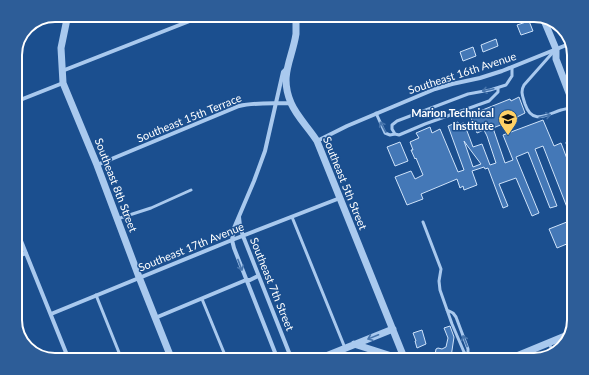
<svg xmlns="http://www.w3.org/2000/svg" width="589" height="375" font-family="Lato,sans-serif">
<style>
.building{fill:#4478b7;stroke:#cfe3fa;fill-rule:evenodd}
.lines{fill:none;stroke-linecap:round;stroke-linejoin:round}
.service{stroke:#a9c9ee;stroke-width:3}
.minor{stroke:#a9c9ee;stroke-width:4}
.tertiary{stroke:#a9c9ee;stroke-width:7}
.oneway{stroke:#4674ac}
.labels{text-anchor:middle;stroke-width:3;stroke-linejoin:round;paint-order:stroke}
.street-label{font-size:11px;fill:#fff;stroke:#1b4f8f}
.poi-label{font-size:11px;font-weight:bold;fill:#fff;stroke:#1b4f8f;text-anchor:end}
.rim{fill:none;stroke:#fff;stroke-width:2}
</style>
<rect width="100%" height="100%" fill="#1b4f8f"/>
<!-- building -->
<path class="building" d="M529,21l4,10 -12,4 -4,-10z
M496,39l2,7 -15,6 -2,-7z
M473,47l3,9 -13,5 -3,-9z
M519,97l6,16 -8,4 1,1 -25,10 12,35 8,-3 -10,-25 40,-15 11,26 7,-3 13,34v64l-17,7 -8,-19 23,-9 -29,-74 -8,3 22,57 -7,2 -22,-56 -12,5 23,56 -7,3 -16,-38 -17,6 9,22 -5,2 -15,-40 -3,1 -1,-2 -12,4 5,14 -13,5 -1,-4 -3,2 -3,-9 -36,15 2,5 -16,6 -12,-28 16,-6 4,8 8,-4 -7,-17 -1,1 -4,-9h2l-3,-8 9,-4 -3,-5 14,-6 2,6 8,-4 18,43 6,-2 -16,-44 10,-4 1,2 5,-1 9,24 9,-3 8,21 6,-2 -9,-27 -3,-6 -7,3 -7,-18 40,-16 1,2zM464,141l5,7 12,16 -8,3z
M400,142l8,19 -13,5 -8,-19z
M450,326l4,11 -3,20 -5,2 -4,-1 -1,-2 -6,-1 1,-6 2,-1 4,1 4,-2 2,-9 -4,-10z
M422,330l4,14 -9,4 -2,-7h1l-3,-8z"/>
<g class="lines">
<!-- service -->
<path class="service" d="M545,23l6,-2h3c4,4 4,10 7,13h2
M555,50l-31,35c-4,7 -1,12 1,19 7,21 21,11 36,6 4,-1 9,-2 13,-3
M498,88v4l-9,9 -64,23 -26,11 -4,-1 -3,-5v-4l5,-4 71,-27 22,-4 16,-5 6,-9v-9
M376,113l9,20 5,2 5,-1
M567,143l7,17
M292,217l53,131
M117,219l34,-11 40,-18
M423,222l18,47 -2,12 1,9 12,34 12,28 4,4v-7l-12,-32 -3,-4 -6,-3
M96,295l26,65
M202,299l25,61
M549,343l3,7"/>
<!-- minor -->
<path class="minor" d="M62,71l143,-56
M15,102l48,-19
M317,141l30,-15 88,-37 17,-5 28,-6 22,-7 67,-27
M97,165l142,-59c17,-4 34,-2 52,-3
M239,217l1,9 3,10 49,124
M15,226l54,134
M15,257l11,-4
M51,314l181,-74 108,-42
M155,318l91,-38h4l8,-4
M278,360l-44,-112 -2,-8 2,-12 20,-47 11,-30 18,-79 3,-3"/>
<!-- tertiary -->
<path class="tertiary" d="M69,15l-2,4 -6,29 2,35 34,82 42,112 33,83
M296,15c0,6 0,13 0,19 -4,26 -17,41 -5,69 6,14 18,25 26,38l88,219
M543,18l13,31v10l18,47
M354,344l50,16
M316,360l77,-31
M507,360l63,-26"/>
</g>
<!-- one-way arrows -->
<defs><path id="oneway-shaft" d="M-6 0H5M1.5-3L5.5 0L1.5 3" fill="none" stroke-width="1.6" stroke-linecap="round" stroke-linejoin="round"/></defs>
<g class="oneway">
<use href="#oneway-shaft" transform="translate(488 90) rotate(168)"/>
<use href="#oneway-shaft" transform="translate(545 116) rotate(-14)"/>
<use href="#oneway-shaft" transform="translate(383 127) rotate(-119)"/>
<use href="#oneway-shaft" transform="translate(240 265) rotate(69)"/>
<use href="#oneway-shaft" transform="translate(373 337) rotate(158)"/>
<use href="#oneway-shaft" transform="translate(465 341) rotate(-111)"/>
</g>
<!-- icons -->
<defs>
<symbol id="school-pin" viewBox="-11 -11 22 30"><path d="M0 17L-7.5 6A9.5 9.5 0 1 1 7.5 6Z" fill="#ffd166" stroke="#1b4f8f"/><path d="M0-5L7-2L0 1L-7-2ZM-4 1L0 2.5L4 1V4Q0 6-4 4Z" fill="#111"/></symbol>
</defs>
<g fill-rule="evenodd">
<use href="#school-pin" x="497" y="108" width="22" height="30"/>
</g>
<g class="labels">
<!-- street labels -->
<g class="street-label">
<text transform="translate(462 73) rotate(-18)" y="4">Southeast 16th Avenue</text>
<text transform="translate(189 118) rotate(-22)" y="4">Southeast 15th Terrace</text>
<text transform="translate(345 183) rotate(68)" y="4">Southeast 5th Street</text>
<text transform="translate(116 185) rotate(69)" y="4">Southeast 8th Street</text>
<text transform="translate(191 247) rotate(-22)" y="4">Southeast 17th Avenue</text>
<text transform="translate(272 284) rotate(68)" y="4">Southeast 7th Street</text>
</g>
<!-- poi labels -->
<g class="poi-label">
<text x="494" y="117">Marion Technical<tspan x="494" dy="13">Institute</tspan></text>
</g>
</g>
<!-- crop -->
<path d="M0 0H589V375H0ZM55 22H534A33 33 0 0 1 567 55V320A33 33 0 0 1 534 353H55A33 33 0 0 1 22 320V55A33 33 0 0 1 55 22Z" fill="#2d5d98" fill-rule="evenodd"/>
<path class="rim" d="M55 22H534A33 33 0 0 1 567 55V320A33 33 0 0 1 534 353H55A33 33 0 0 1 22 320V55A33 33 0 0 1 55 22Z"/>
</svg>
